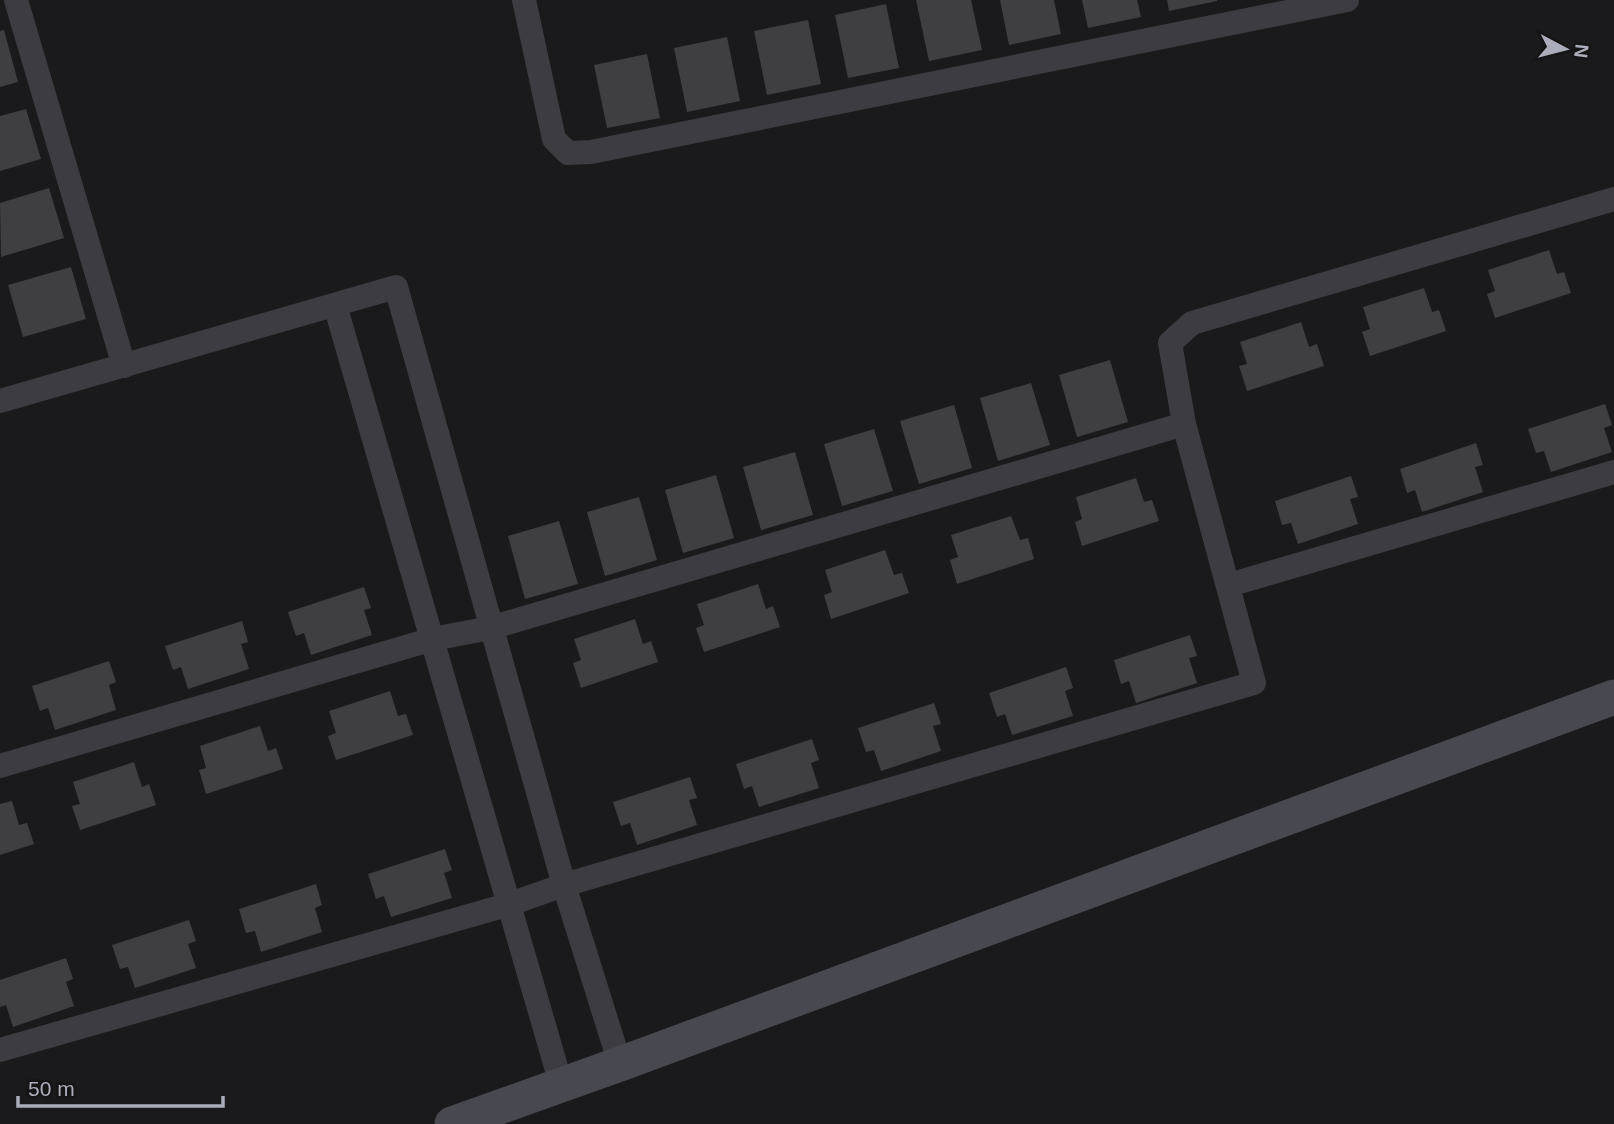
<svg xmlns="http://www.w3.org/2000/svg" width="1614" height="1124" font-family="Helvetica,sans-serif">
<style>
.building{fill:#3f3e43}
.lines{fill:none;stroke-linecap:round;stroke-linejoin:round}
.street{stroke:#3d3c42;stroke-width:24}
.secondary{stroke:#484850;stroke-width:35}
</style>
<rect width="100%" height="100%" fill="#1a191c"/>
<!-- building -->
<path class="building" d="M916,0h55l11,50 -53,11z
M1000,0h54l7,34 -52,11z
M1082,0h55l4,17 -53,11z
M1167,0h50v1l-48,10z
M886,4l13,64 -51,10 -13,-63z
M808,20l13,64 -54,11 -13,-64z
M4,30l14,52 -18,5v-56z
M727,37l13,64 -53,11 -13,-64z
M647,54l13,64 -53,10 -13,-63z
M26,109l15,50 -41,12v-55z
M49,188l15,50 -63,19 -1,-54z
M1549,250l8,24 7,-2 7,21 -76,25 -8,-24 8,-3 -7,-21z
M71,267l15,52 -63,18 -15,-52z
M1424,288l8,24 7,-2 7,21 -76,25 -8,-24 8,-3 -7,-22z
M1301,322l8,25 8,-3 7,22 -77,25 -8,-25 8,-2 -7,-22z
M1110,360l18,62 -51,15 -18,-62z
M1031,383l19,62 -52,16 -18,-63z
M1605,404l7,21 -8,3 8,24 -61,20 -7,-21 -8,2 -8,-24z
M954,405l18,63 -53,16 -19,-63z
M874,429l19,62 -51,15 -18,-62z
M1476,443l7,22 -8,2 8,25 -61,20 -7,-22 -8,3 -7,-24z
M795,452l18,63 -52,15 -18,-63z
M716,475l18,63 -51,15 -18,-63z
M1351,476l7,21 -8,2 8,25 -60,20 -7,-21 -9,2 -7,-24z
M1136,478l8,24 8,-2 7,21 -77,25 -7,-24 7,-3 -6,-22z
M639,497l18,63 -52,16 -18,-64z
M1011,516l9,24 8,-2 6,21 -77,25 -7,-24 8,-3 -7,-22z
M559,521l19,63 -53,15 -17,-63z
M885,550l9,25 8,-2 7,20 -78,26 -7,-24 8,-3 -7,-22z
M758,584l8,25 7,-3 7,21 -76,25 -8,-24 8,-3 -7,-21z
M364,587l7,21 -7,2 8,25 -61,20 -7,-22 -8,3 -8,-24z
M635,619l8,25 8,-3 7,21 -77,26 -8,-25 8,-3 -7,-21z
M242,621l6,21 -7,2 8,25 -61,20 -7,-22 -8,3 -8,-24z
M1190,635l7,21 -8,2 8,25 -61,20 -7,-22 -8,3 -7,-24z
M109,661l7,21 -7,3 7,25 -61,20 -7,-22 -8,3 -8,-25z
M1066,667l7,21 -8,3 8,25 -61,19 -7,-21 -8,3 -8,-24z
M390,691l8,25 8,-2 7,21 -77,25 -8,-24 8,-3 -7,-22z
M934,703l7,21 -8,2 8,25 -60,20 -7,-21 -8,2 -8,-24z
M260,726l8,25 8,-3 7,21 -77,25 -7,-24 7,-2 -6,-22z
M812,739l7,21 -8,3 8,25 -60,19 -7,-21 -8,3 -8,-25z
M134,762l8,25 7,-3 7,21 -76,25 -8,-24 8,-2 -7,-22z
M690,777l7,21 -8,2 8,25 -60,20 -7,-22 -9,3 -8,-24z
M12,801l7,24 8,-2 7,21 -34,11v-51z
M445,849l7,21 -8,3 8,25 -61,19 -7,-21 -8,3 -8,-25z
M316,884l6,21 -7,3 7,24 -61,20 -6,-21 -9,2 -7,-24z
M189,920l7,21 -8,3 8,24 -61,20 -7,-21 -8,2 -8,-24z
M66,958l7,21 -7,3 8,24 -61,21 -7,-22 -6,2v-27z"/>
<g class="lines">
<!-- street -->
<path class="street" d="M16,0l108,366
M524,0l30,139 14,14 23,-1 756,-152
M335,305l226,779
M0,401l396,-114 168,598 56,179
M1229,585l385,-113
M0,766l433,-127 57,-11 694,-204
M0,1050l507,-145 57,-20 690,-202 -70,-259 -14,-81 22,-20 422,-124"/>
<!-- secondary -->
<path class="secondary" d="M452,1124l168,-60 994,-367"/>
</g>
<!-- north arrow -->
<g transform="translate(1565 49) rotate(97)" stroke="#151417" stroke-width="5" paint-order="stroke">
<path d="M0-5L12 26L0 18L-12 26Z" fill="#acadbb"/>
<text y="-10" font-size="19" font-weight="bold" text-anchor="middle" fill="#acadbb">N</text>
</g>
<!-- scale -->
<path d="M18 1096v10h205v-10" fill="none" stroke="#acadbb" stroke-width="3.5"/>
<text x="28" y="1096" font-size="21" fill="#acadbb" stroke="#151417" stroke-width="5" paint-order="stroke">50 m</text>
</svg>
